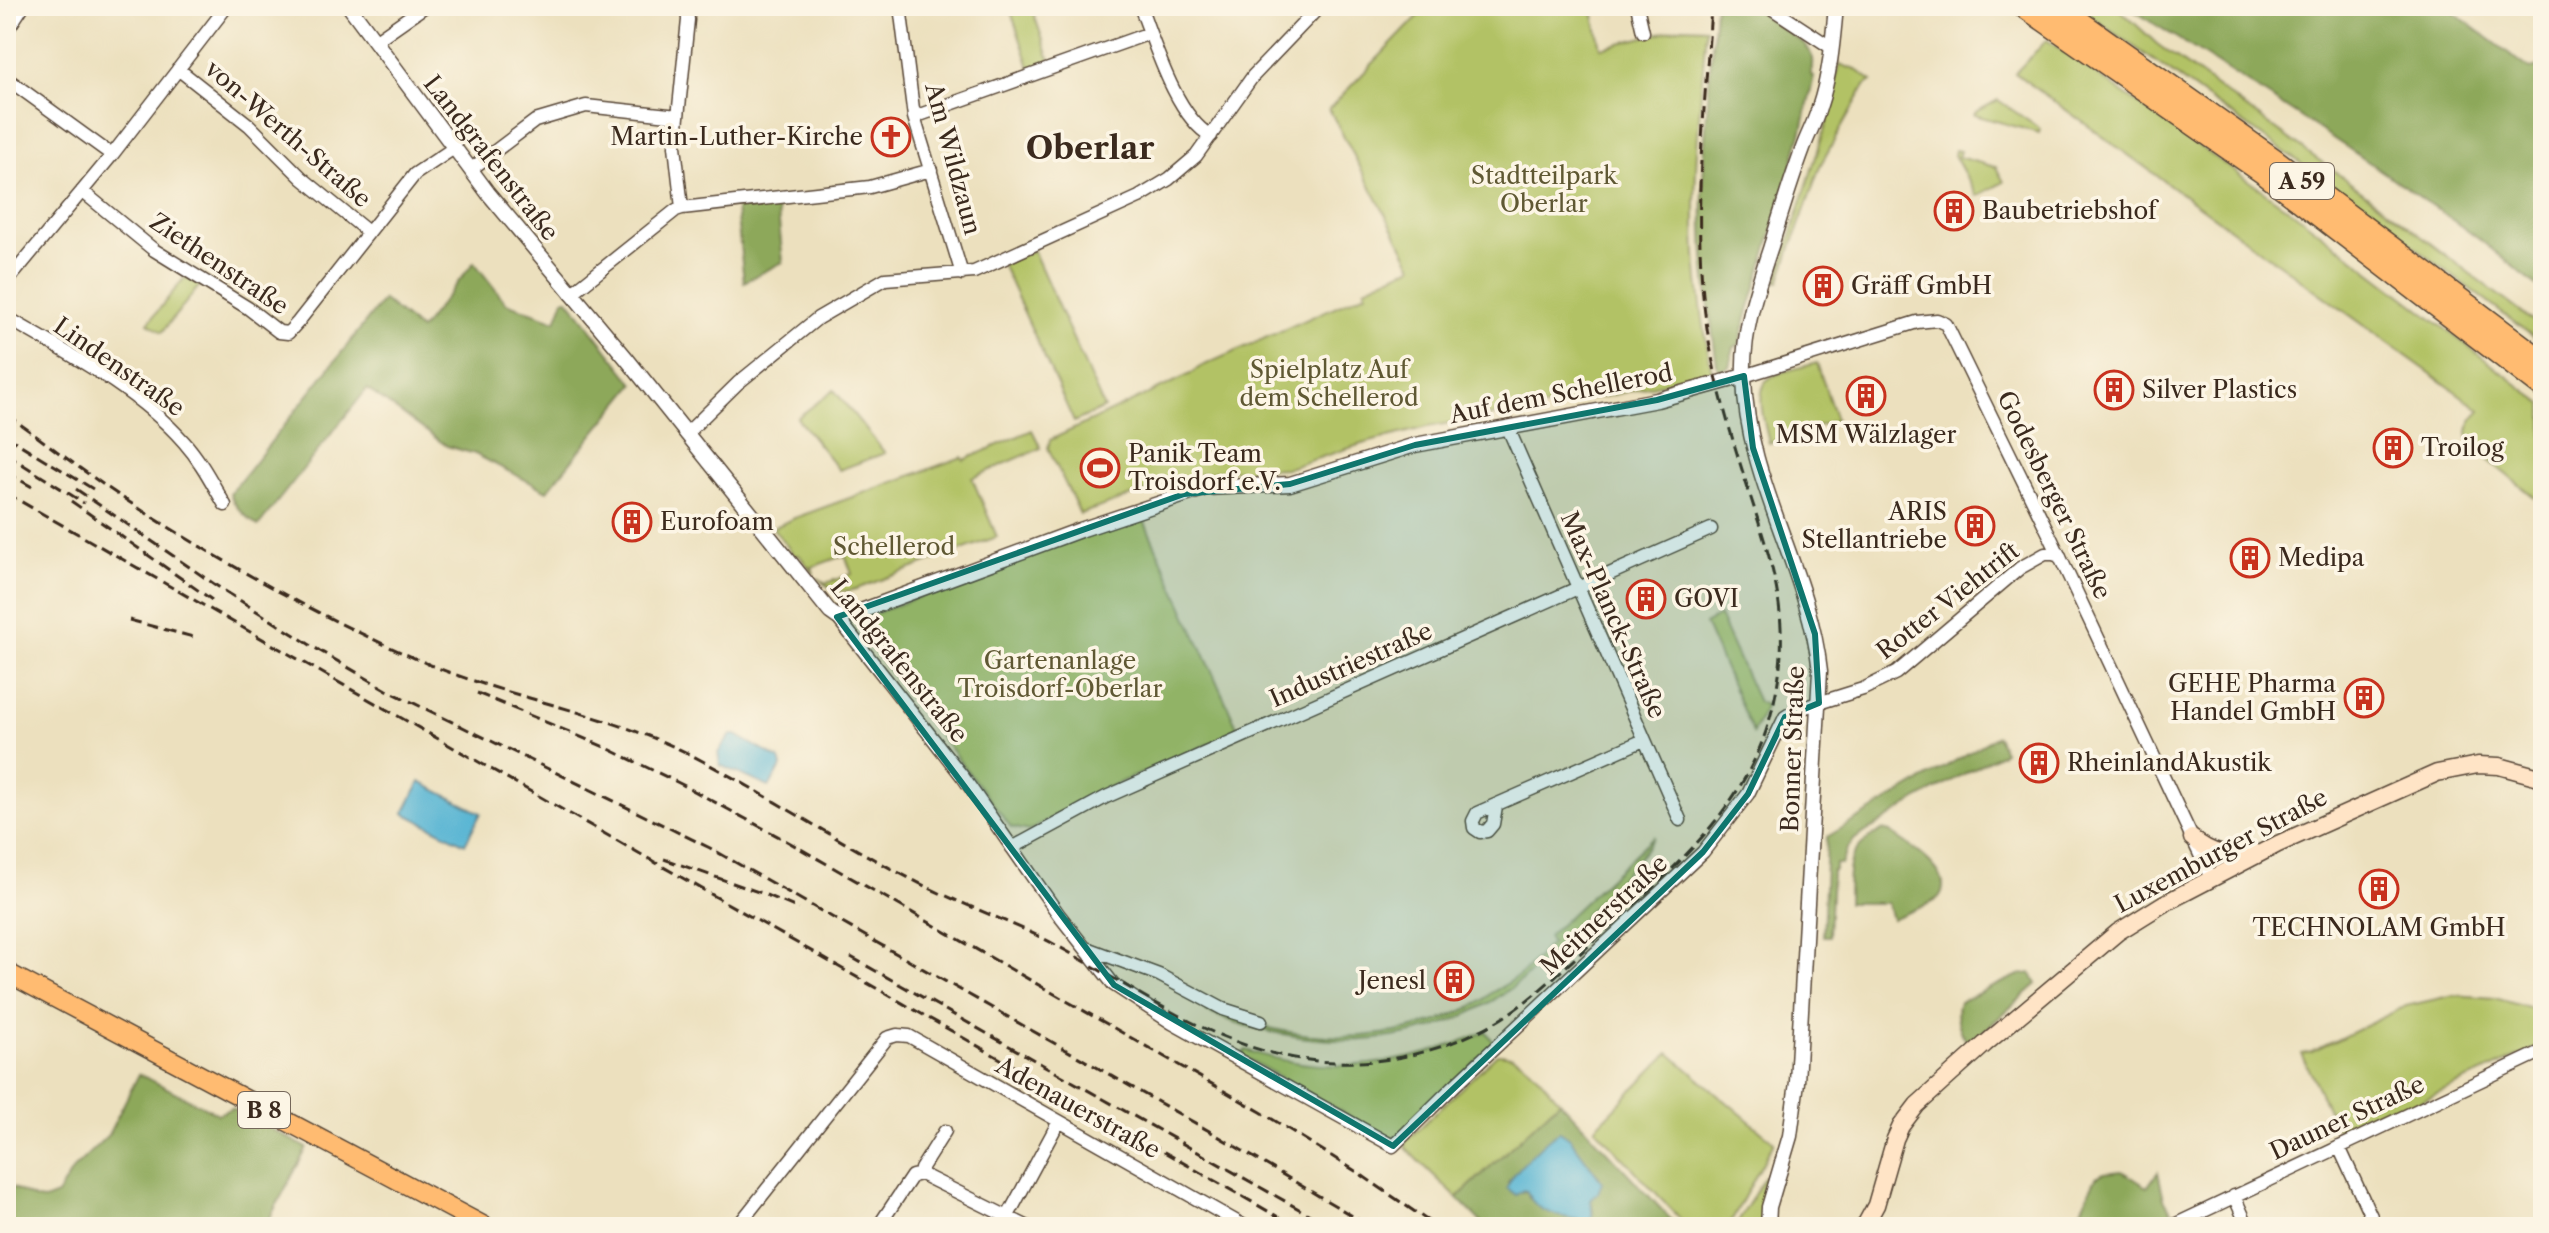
<svg xmlns="http://www.w3.org/2000/svg" width="2549" height="1233" font-family="'Libre Caslon Text',serif">
<style>
.green{fill:#b2c265;stroke:#767642;stroke-width:2}
.forest{fill:#8da85a;stroke:#64693c;stroke-width:2;fill-rule:evenodd}
.water{fill:#55b4d3;stroke:#486f78;stroke-width:2}
.lines{fill:none;stroke-linecap:round;stroke-linejoin:round}
.minor-casing{stroke:#564536;stroke-width:15}
.tertiary-casing{stroke:#564536;stroke-width:17}
.secondary-casing{stroke:#564536;stroke-width:19}
.primary-casing{stroke:#564536;stroke-width:21}
.motorway-casing{stroke:#564536;stroke-width:25}
.minor{stroke:#fff;stroke-width:12}
.tertiary{stroke:#fff;stroke-width:14}
.secondary{stroke:#ffe4c6;stroke-width:16}
.primary{stroke:#ffbb71;stroke-width:18}
.motorway{stroke:#ffbb71;stroke-width:22}
.rail{stroke:#3b2a1e;stroke-width:3;stroke-dasharray:12 6;stroke-linecap:butt}
.marked{fill:#0f766e;fill-opacity:0.2;stroke:#0f766e;stroke-width:6;stroke-linejoin:round}
.labels{text-anchor:middle;stroke-width:7;stroke-linejoin:round;paint-order:stroke}
.shield{fill:#fcf5e5;stroke:#75675a;stroke-width:2}
.shield-label{font-size:22px;font-weight:bold;fill:#3b2a1e}
.street-label{font-size:24px;fill:#3b2a1e;stroke:#fcf5e5}
.poi-label{font-size:24px;fill:#3b2a1e;stroke:#fcf5e5;text-anchor:start}
.park-label{font-size:24px;fill:#5f5833;stroke:#fcf5e5}
.district-label{font-size:32px;font-weight:bold;fill:#3b2a1e;stroke:#fcf5e5}
</style>
<rect width="100%" height="100%" fill="#fcf5e5"/>
<filter id="ink" filterUnits="userSpaceOnUse"><feTurbulence type="fractalNoise" baseFrequency=".0125" numOctaves="2"/><feDisplacementMap in="SourceGraphic" scale="16" xChannelSelector="R" yChannelSelector="G"/><feConvolveMatrix kernelMatrix="1 2 1 2 8 2 1 2 1" color-interpolation-filters="sRGB"/></filter>
<filter id="wash" filterUnits="userSpaceOnUse"><feTurbulence type="fractalNoise" baseFrequency=".006" numOctaves="4" result="noise"/><feDisplacementMap in="SourceGraphic" scale="32" xChannelSelector="R" yChannelSelector="G"/><feGaussianBlur stdDeviation="1.8" result="paint"/><feColorMatrix in="noise" values="0 0 0 0 0 0 0 0 0 0 0 0 0 0 0 0 0 1.4 0 .05"/><feComposite in="paint" operator="in"/></filter>
<g filter="url(#wash)">
<rect width="100%" height="100%" fill="#ece0be"/>
<!-- green -->
<path class="green" d="M1009,6h22l20,57 -20,7z
M1428,6h22l3,4 9,-4h130l9,42 82,-21 23,1c-5,68 -12,136 -11,203 1,48 8,95 17,141l-104,24 -181,31 -65,17 -74,24 -68,3 -30,5 -110,38 -32,-66 2,-8 139,-65 11,-8 166,-74 -1,-5 48,-22 -84,-157z
M2076,6h40l41,38 202,145 184,140v15l-204,-154z
M2047,40l246,172 250,192v100l-71,-57c-9,-15 -2,-27 9,-37l-466,-337z
M1839,64l17,6 16,11 -7,5 -44,78 -42,118h-3l51,-160z
M1998,100l42,29 -1,4 -65,-18 2,-3z
M1955,150l5,1 -2,6 38,10 8,15 -27,14 -23,-41z
M1033,250l71,158 -30,14 -72,-158z
M185,277l15,8 -38,47 -14,-9z
M1817,363l19,57 -67,23c-4,-18 -17,-57 4,-67 13,-6 30,-9 44,-13z
M834,390l51,63 -46,17 -42,-52z
M1032,430l9,18 -69,30 25,59 -138,51c-18,6 -27,4 -41,-10l8,5 26,-9 -7,-19 -33,12 2,7 -15,-19 -4,1 -22,-28 19,-9 170,-62 2,3z
M1142,516l97,215 -139,60 -71,40 -18,-4 -149,-192 -1,-10 7,-9 170,-64z
M1719,616l39,86 8,3 -13,28 -48,-109z
M1654,836c-7,17 -44,51 -59,68 -21,25 -42,50 -67,71 -93,79 -213,80 -321,37l4,-5c83,40 184,40 266,-3 5,-2 9,-7 14,-11 10,-6 22,-12 30,-19 11,-9 20,-21 30,-31l-3,-7z
M2454,995l41,3 48,14v33l-202,93 -39,-84 10,-2 94,-46z
M1486,1031l8,12 -94,93 -12,2 -147,-83 5,-5c81,28 164,16 240,-19z
M1669,1053l105,89 -46,85h-40l-93,-99z
M1497,1054c28,-1 45,28 63,47l-103,97 -51,-50v-7z
M1765,1176l7,4 -12,47h-25z"/>
<!-- forest -->
<path class="forest" d="M1715,6h35l53,37c11,10 10,19 8,32l3,1 -12,55 -63,214 -5,2 -5,20 -11,4c-7,-47 -14,-93 -15,-140 -2,-75 7,-150 12,-225z
M2126,6h319l85,63 13,-3v225c-23,-18 -44,-37 -67,-54 -113,-82 -232,-157 -350,-231z
M777,203l6,59 -39,20 -8,-74z
M474,262l32,41 50,18 8,-22h4l66,85 -87,107 -72,-37 -28,-8 -80,-57 -109,137c-11,-8 -24,-19 -28,-32l153,-194 37,30z
M1997,736l7,16 -86,47 -63,40 -8,10 -6,15h-6v6l-3,1 -3,65h-6l4,-99z
M1882,830l8,2c15,11 68,41 49,65 -7,8 -37,17 -47,22l-5,-16h-39c1,-39 -3,-52 34,-73z
M2031,973l6,11 -68,60c-9,-10 -15,-29 -10,-42l60,-27z
M139,1074l79,40 14,-6 75,40 -42,79h-259v-43l30,15 8,1 13,-5 17,-27 34,-33z
M1560,1101l118,126h-192l-29,-29zM1570,1138l8,13 22,27 -9,22 2,13 -8,8 -29,-7 -27,-16 -2,-7 -14,2 -5,-11 35,-37z
M2122,1171l25,16 11,-15 6,27 10,16 -26,12h-75l23,-50 8,-4z"/>
<!-- water -->
<path class="water" d="M731,735h5l44,25 2,6 -13,21 -49,-22 -2,-12z
M420,782l61,31 -16,31 -61,-31z
M1560,1131l10,7 32,44 -4,11 -7,7 2,22 -7,2 -1,-3c-20,-3 -52,-8 -58,-30l-4,-1 -7,5 -9,-7c4,-15 39,-49 53,-57z"/>
</g>
<g filter="url(#ink)">
<g class="lines">
<defs>
<path id="minor" d="M900,6l14,111 48,157
M1140,6c14,36 36,111 71,130
M1637,6l6,26
M1768,6l64,42
M6,32l17,-26
M375,41l50,-35
M178,69l71,56 53,53 66,54
M6,78l106,77
M914,117l236,-84
M470,170l65,-49 51,-15 92,10
M82,191l72,59 94,58 31,24 9,1 10,-11 117,-148 39,-26
M682,208l-7,-62 13,-126 -1,-14
M6,283l106,-128 115,-149
M571,294l105,-84 6,-2 188,-21 61,-17
M6,312l5,8c60,35 127,70 173,122 17,19 28,41 41,63
M1744,376l173,-54 20,-2 9,4 104,212 161,342
M1508,428l172,392
M686,434l52,-51 80,-65 67,-39 89,-7 165,-75 30,-18 27,-23 57,-80 67,-70
M837,617l126,160 96,138 55,70 58,38 221,123 60,-59 250,-235 45,-58 37,-77 11,-7 67,-21 33,-16 124,-105 25,-14h8l7,2
M1496,806l-3,18 -6,7 -7,1 -6,-4 -1,-7 4,-8 167,-73
M1012,848l94,-51 605,-268
M1089,949l70,26 64,34 38,12
M2339,1147l37,80
M921,1174v-5l24,-38
M2234,1196l14,31
M737,1227l150,-189 10,-3 12,1 337,191
M878,1227l34,-51 9,-2 107,53
M1002,1227l56,-104
M2170,1227l373,-176
M2542,1227l1,-2"/>
<path id="tertiary" d="M349,6l139,187 138,165 204,254 7,5 13,-2 230,-85 126,-42 84,-4 125,-39 242,-45 87,-24
M1768,1227l1,-20 21,-71 7,-54 23,-411c-11,-102 -74,-191 -76,-294 -2,-45 13,-89 27,-131 10,-33 20,-66 32,-98 5,-14 12,-26 16,-40 11,-32 14,-68 17,-102"/>
<path id="secondary" d="M2192,838c20,17 36,19 61,14
M1864,1227l12,-22 19,-66 6,-13 16,-21 68,-61 133,-112 45,-28 115,-60 159,-71 41,-8 21,1 44,12"/>
<path id="primary" d="M6,972l480,255"/>
<path id="motorway" d="M2024,6l240,167 279,214
M2057,6l219,155 267,201"/>
</defs>
<!-- minor casing -->
<use href="#minor" class="minor-casing"/>
<!-- tertiary casing -->
<use href="#tertiary" class="tertiary-casing"/>
<!-- secondary casing -->
<use href="#secondary" class="secondary-casing"/>
<!-- primary casing -->
<use href="#primary" class="primary-casing"/>
<!-- motorway casing -->
<use href="#motorway" class="motorway-casing"/>
<!-- minor -->
<use href="#minor" class="minor"/>
<!-- tertiary -->
<use href="#tertiary" class="tertiary"/>
<!-- secondary -->
<use href="#secondary" class="secondary"/>
<!-- primary -->
<use href="#primary" class="primary"/>
<!-- motorway -->
<use href="#motorway" class="motorway"/>
<!-- rail -->
<path class="rail" d="M6,414c38,27 75,56 114,82 97,64 201,122 308,168 87,36 181,49 265,92 75,39 145,86 220,124 46,24 95,40 141,64 90,49 175,116 282,118 51,2 102,-10 149,-34 42,-22 74,-56 109,-87 68,-62 146,-125 174,-216 9,-31 15,-65 13,-97 -2,-48 -18,-92 -32,-136 -17,-54 -34,-108 -42,-164 -16,-107 -2,-215 4,-322
M6,436l87,53
M6,454l78,49
M6,472l28,16
M76,489l141,97 103,65 67,39 323,158 501,284 160,95
M6,493l1290,734
M71,501l141,99
M129,620l68,18
M477,693l130,55 76,37 102,55 476,272 96,60 80,55
M664,859l100,35 35,15
M851,957l480,270"/>
</g>
</g>
<!-- marked area -->
<path class="marked" d="M1744,376l9,72 62,186 4,69 -34,14 -37,77 -45,58 -310,294 -279,-161 -277,-368 347,-123 106,-10 125,-39 242,-45z"/>
<!-- icons -->
<defs>
<symbol id="church-ring" viewBox="-11 -11 22 22"><circle r="9.5" fill="#fcf5e5" stroke="#c8321e" stroke-width="1.5"/><path d="M-1.2-6h2.4v3.5h3.3v2.4h-3.3V6h-2.4V-.1h-3.3v-2.4h3.3Z" fill="#c8321e"/></symbol>
<symbol id="building-ring" viewBox="-11 -11 22 22"><circle r="9.5" fill="#fcf5e5" stroke="#c8321e" stroke-width="1.5"/><path d="M-4-6H4V6H1V3H-1V6H-4ZM-2.5-4.3h1.7v1.8h-1.7ZM.8-4.3h1.7v1.8H.8ZM-2.5-1h1.7V.8h-1.7ZM.8-1h1.7V.8H.8Z" fill="#c8321e"/></symbol>
<symbol id="stadium-ring" viewBox="-11 -11 22 22"><circle r="9.5" fill="#fcf5e5" stroke="#c8321e" stroke-width="1.5"/><path d="M0-5a6.5 5 0 1 0 0 10a6.5 5 0 1 0 0-10ZM-3.5-1.8h7v3.6h-7Z" fill="#c8321e"/></symbol>
</defs>
<g fill-rule="evenodd">
<use href="#church-ring" x="869" y="115" width="44" height="44"/>
<use href="#building-ring" x="1932" y="189" width="44" height="44"/>
<use href="#building-ring" x="1801" y="264" width="44" height="44"/>
<use href="#building-ring" x="2092" y="368" width="44" height="44"/>
<use href="#building-ring" x="1844" y="374" width="44" height="44"/>
<use href="#building-ring" x="2371" y="426" width="44" height="44"/>
<use href="#stadium-ring" x="1078" y="446" width="44" height="44"/>
<use href="#building-ring" x="610" y="500" width="44" height="44"/>
<use href="#building-ring" x="1953" y="504" width="44" height="44"/>
<use href="#building-ring" x="2228" y="536" width="44" height="44"/>
<use href="#building-ring" x="1624" y="577" width="44" height="44"/>
<use href="#building-ring" x="2342" y="676" width="44" height="44"/>
<use href="#building-ring" x="2017" y="741" width="44" height="44"/>
<use href="#building-ring" x="2357" y="867" width="44" height="44"/>
<use href="#building-ring" x="1432" y="959" width="44" height="44"/>
</g>
<g class="labels">
<!-- shield labels -->
<g class="shield">
<rect x="2270" y="163" width="64" height="36" rx="6"/>
<rect x="238" y="1092" width="52" height="36" rx="6"/>
</g>
<g class="shield-label">
<text x="2302" y="189">A 59</text>
<text x="264" y="1118">B 8</text>
</g>
<!-- street labels -->
<g class="street-label">
<text transform="translate(288 134) rotate(41)" y="8">von-Werth-Straße</text>
<text transform="translate(491 158) rotate(52)" y="8">Landgrafenstraße</text>
<text transform="translate(953 159) rotate(75)" y="8">Am Wildzaun</text>
<text transform="translate(219 264) rotate(34)" y="8">Ziethenstraße</text>
<text transform="translate(119 367) rotate(35)" y="8">Lindenstraße</text>
<text transform="translate(1561 394) rotate(-11)" y="8">Auf dem Schellerod</text>
<text transform="translate(2054 495) rotate(64)" y="8">Godesberger Straße</text>
<text transform="translate(1948 601) rotate(-38)" y="8">Rotter Viehtrift</text>
<text transform="translate(1613 615) rotate(66)" y="8">Max-Planck-Straße</text>
<text transform="translate(899 661) rotate(51)" y="8">Landgrafenstraße</text>
<text transform="translate(1351 665) rotate(-24)" y="8">Industriestraße</text>
<text transform="translate(1793 749) rotate(-88)" y="8">Bonner Straße</text>
<text transform="translate(2221 851) rotate(-28)" y="8">Luxemburger Straße</text>
<text transform="translate(1604 915) rotate(-43)" y="8">Meitnerstraße</text>
<text transform="translate(1078 1108) rotate(29)" y="8">Adenauerstraße</text>
<text transform="translate(2347 1118) rotate(-25)" y="8">Dauner Straße</text>
</g>
<!-- poi labels -->
<g class="poi-label">
<text x="863" y="145" text-anchor="end">Martin-Luther-Kirche</text>
<text x="1982" y="219">Baubetriebshof</text>
<text x="1851" y="294">Gräff GmbH</text>
<text x="2142" y="398">Silver Plastics</text>
<text x="1866" y="443" text-anchor="middle">MSM Wälzlager</text>
<text x="2421" y="456">Troilog</text>
<text x="1128" y="462">Panik Team<tspan x="1128" dy="28">Troisdorf e.V.</tspan></text>
<text x="1947" y="520" text-anchor="end">ARIS<tspan x="1947" dy="28">Stellantriebe</tspan></text>
<text x="660" y="530">Eurofoam</text>
<text x="2278" y="566">Medipa</text>
<text x="1674" y="607">GOVI</text>
<text x="2336" y="692" text-anchor="end">GEHE Pharma<tspan x="2336" dy="28">Handel GmbH</tspan></text>
<text x="2067" y="771">RheinlandAkustik</text>
<text x="2379" y="936" text-anchor="middle">TECHNOLAM GmbH</text>
<text x="1426" y="989" text-anchor="end">Jenesl</text>
</g>
<!-- park labels -->
<g class="park-label">
<text x="1544" y="184">Stadtteilpark<tspan x="1544" dy="28">Oberlar</tspan></text>
<text x="1329" y="378">Spielplatz Auf<tspan x="1329" dy="28">dem Schellerod</tspan></text>
<text x="894" y="555">Schellerod</text>
<text x="1060" y="669">Gartenanlage<tspan x="1060" dy="28">Troisdorf-Oberlar</tspan></text>
</g>
<!-- district labels -->
<g class="district-label">
<text x="1090" y="159">Oberlar</text>
</g>
</g>
<!-- margin -->
<rect width="2549" height="1233" fill="none" stroke="#fcf5e5" stroke-width="32"/>
</svg>
